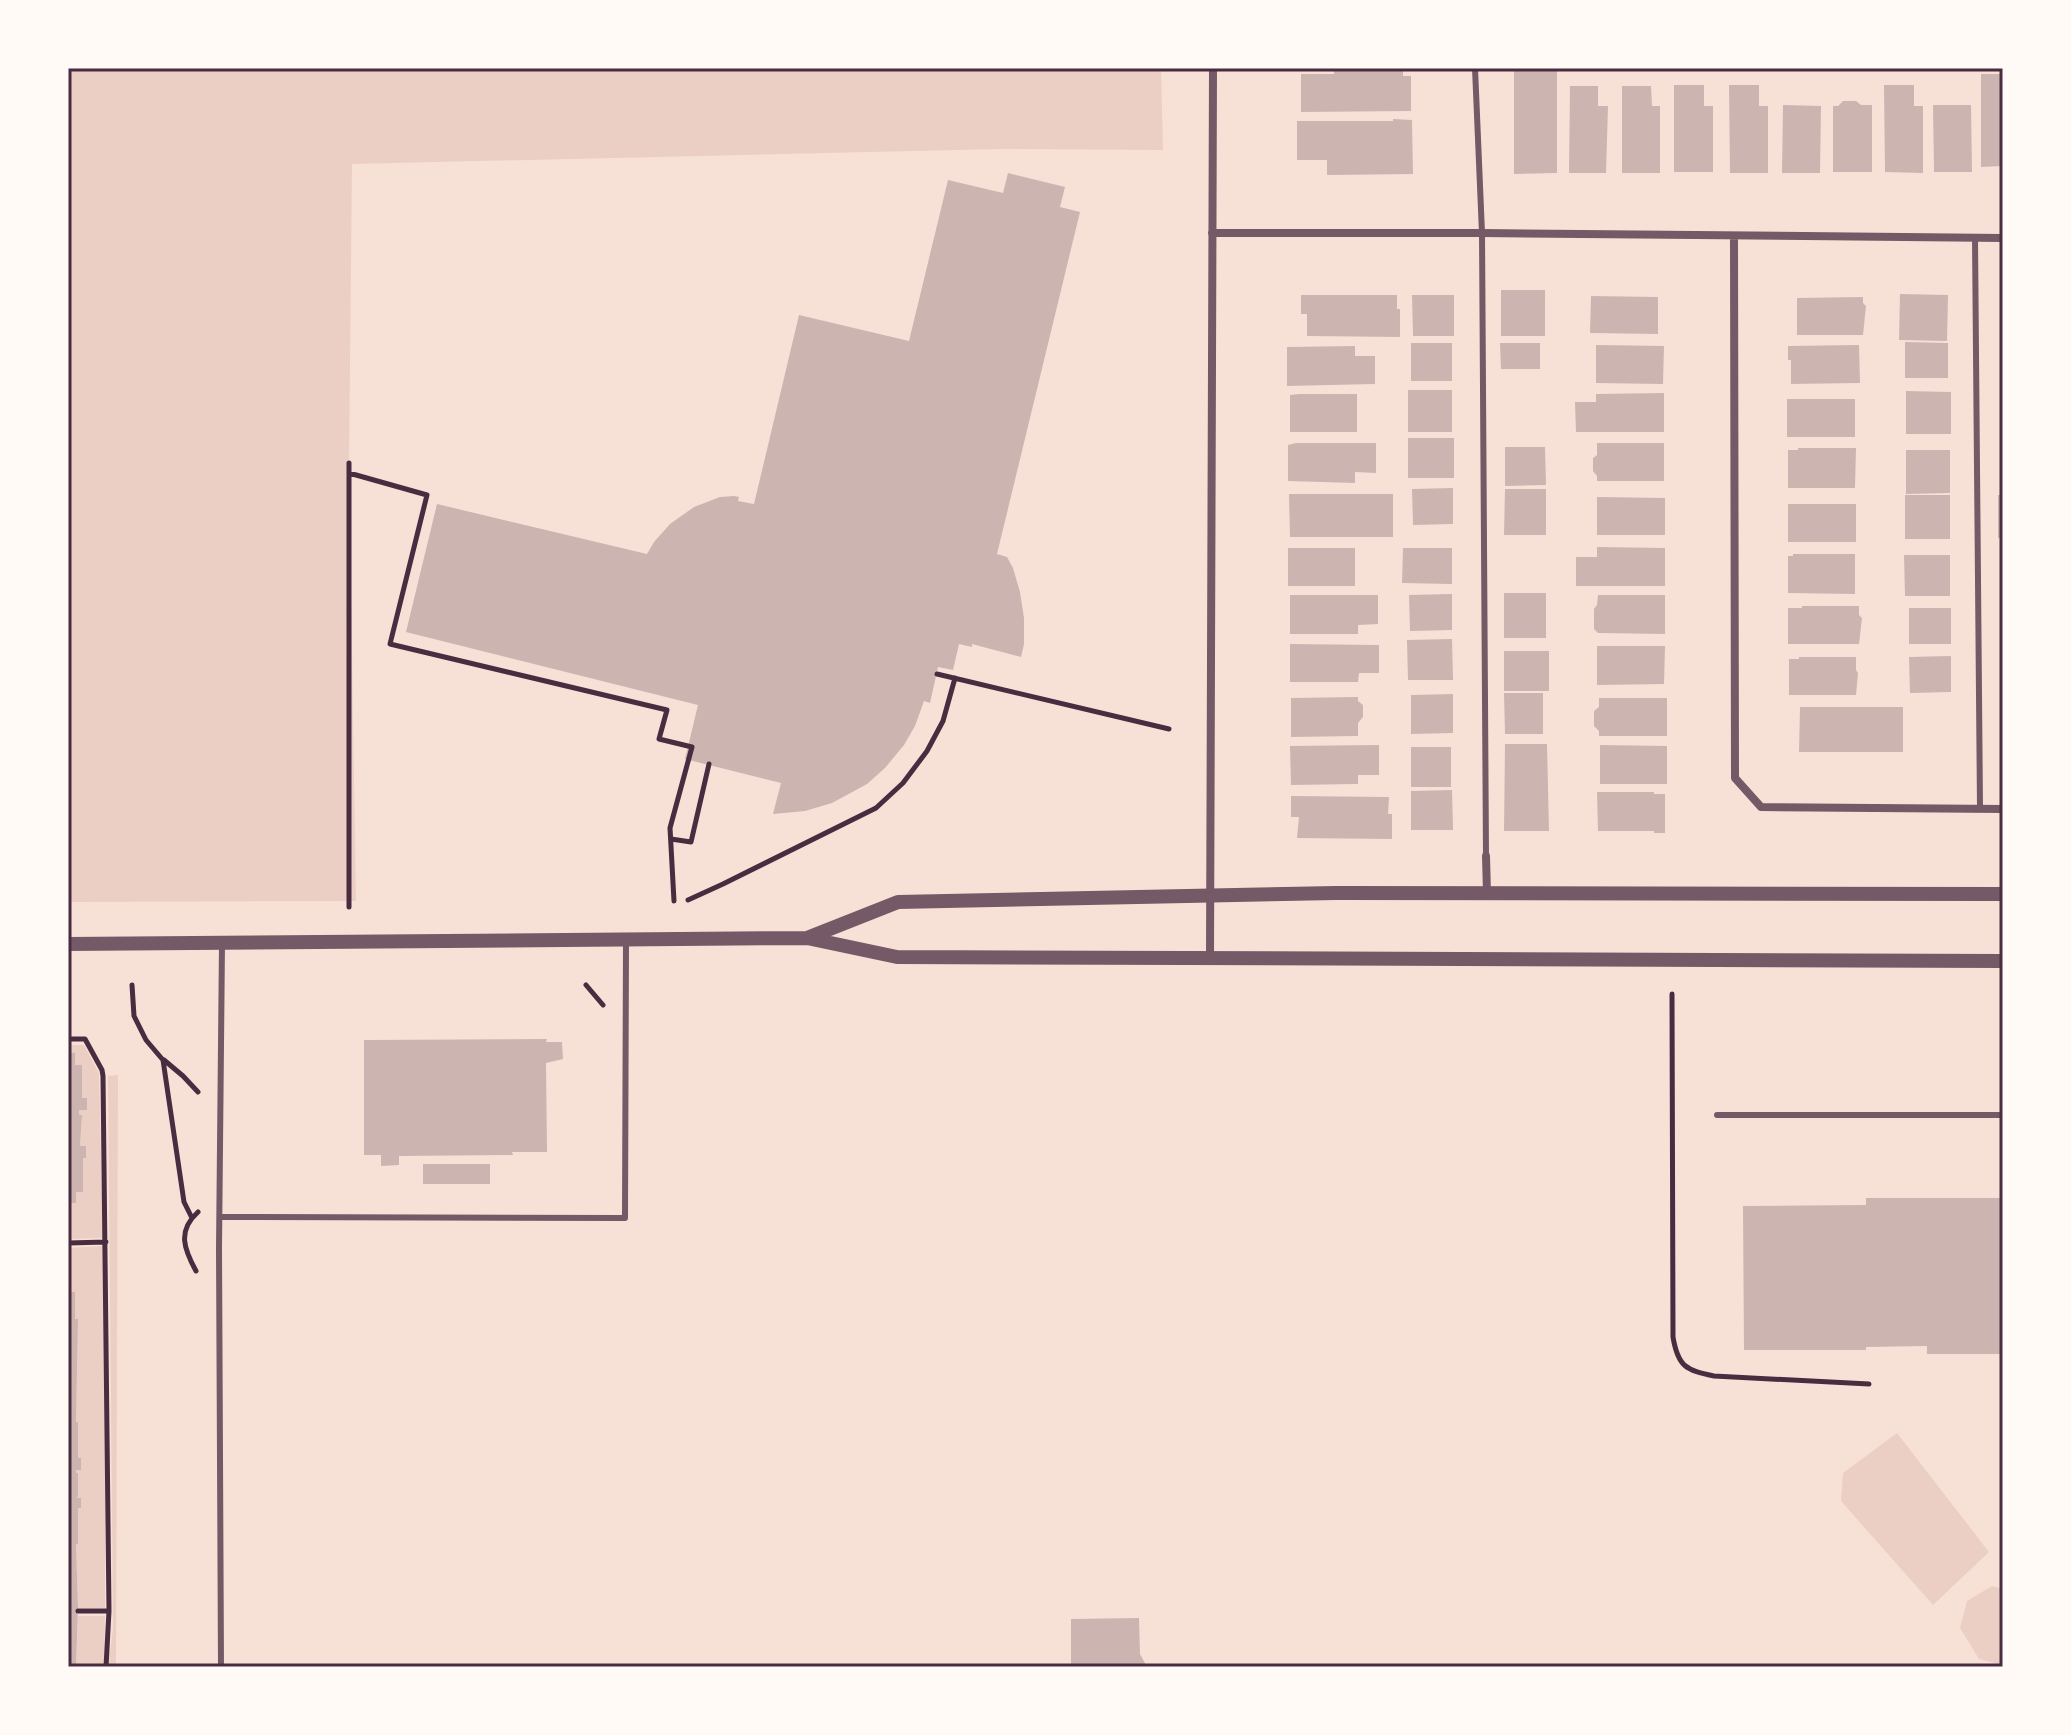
<svg xmlns="http://www.w3.org/2000/svg" width="2071" height="1735" font-family="'IBM Plex Sans',sans-serif">
<style>
.green{fill:#ebcfc5}
.building{fill:#ccb4b1}
.lines{fill:none;stroke-linecap:round;stroke-linejoin:round}
.path{stroke:#4a2c40;stroke-width:5}
.service{stroke:#755966;stroke-width:6}
.minor{stroke:#755966;stroke-width:8}
.tertiary{stroke:#755966;stroke-width:14}
.neatline{fill:none;stroke:#4a2c40;stroke-width:3}
</style>
<rect width="100%" height="100%" fill="#f7e1d7"/>
<!-- green -->
<path class="green" d="M68,68h1093l2,82 -162,-1 -649,15 -3,299 7,438 -288,1z
M68,1045h16l15,28 4,165 -35,1v-36h8v-11l7,-1v-33h3v-11l-6,-1 2,-30 -3,-1v-5h8l-5,-12v-32l-7,-1v-12h-7z
M118,1075l-2,592h-8l5,-39 -5,-552z
M103,1246l2,78v284h-27l-2,-64h2v-36h3l-4,-10 1,-2v-23h-2v-3l5,-1v-10l-3,-1v-36h-2l2,-102 -3,-1v-26l-7,-1v-44z
M1897,1433l92,119 -56,53 -92,-104 2,-28z
M1992,1586l11,3v76l-24,-6 -19,-31 7,-27z
M78,1616h27l-1,51h-28z"/>
<!-- building -->
<path class="building" d="M1334,68h69v8h8v35l-110,1v-38h33z
M1514,70h43v103l-43,1z
M1981,74h22v92l-22,1z
M1674,85h30v21h9v66h-39z
M1729,85h30v21h9v67h-38z
M1884,85h30v21h9v67l-38,-1z
M1570,86h28v20h10l-2,67h-37z
M1622,86h29l1,20h8v67h-38z
M1843,101h13l5,4h11v67h-39v-66h5z
M1783,105l38,1 -1,67h-38z
M1933,105h38l1,67h-38z
M1393,119l19,1 1,54 -86,1v-15h-30v-39h96z
M1008,173l57,14 -5,20 20,5 -83,342 10,3 6,11 7,24 4,26v26l-3,13 -49,-13v3l-13,-3 -6,26 -15,-3 -8,36 -6,-2 -9,25 -11,19 -19,23 -18,16 -35,19 -27,8 -32,3 8,-31 -96,-24 13,-54 -292,-73 31,-128 210,50 7,-12 16,-18 24,-17 26,-10 14,-1 5,1 -1,4 16,3 45,-189 110,26 39,-161 55,13z
M1501,290h44v46h-44z
M1900,294l48,1 -1,46 -48,-1z
M1301,295h96v14h3v28l-93,-1v-22h-6z
M1412,295h42v41h-41z
M1591,296l67,1v37l-68,-1z
M1863,297v6l3,3 -3,29h-66v-37z
M1905,342l43,1v35h-43z
M1411,343h41v38h-41z
M1500,343h40v26h-39z
M1596,345l68,1 -1,38 -67,-1z
M1859,345l1,38 -69,1v-24h-3v-14z
M1355,346v10h20v28l-88,2v-39z
M1408,390h44v42h-44z
M1906,391l45,1v42h-45z
M1664,393v39h-88l-1,-30h21v-8z
M1300,394h57v38h-67v-37z
M1787,399h68v38h-68z
M1408,438h46v40h-46z
M1296,443h80v30l-21,-1v11l-67,-2v-36z
M1597,443h67v38h-67v-5l-4,-5v-13l4,-3z
M1505,447h40l1,38 -41,1z
M1798,448h58l-1,40h-67v-38h10z
M1906,450h44v43l-44,1z
M1453,488v36l-40,1 -1,-36z
M1505,489h41v46h-42z
M1289,494h104v43h-103z
M1905,495h45v44h-45z
M1998,495h5v43h-5z
M1597,497l68,1v37h-68z
M1788,504h68v38h-68z
M1597,547l68,1v38h-89v-29h21z
M1288,548h67v38h-67z
M1403,548h49v36l-50,-1z
M1793,554h62v40l-67,-1v-37h5z
M1904,555h46v41h-45z
M1504,593h42v45h-42z
M1452,594v36l-42,1 -1,-36z
M1290,595h88v29l-20,1v9h-68z
M1598,595h67v39l-67,-1 -4,-4v-20l3,-4z
M1802,606h57v9l3,3 -3,26h-71v-36h14z
M1909,608h42v36h-42z
M1452,639l1,41h-45l-1,-40z
M1290,644l89,1v28h-20l-1,9h-68z
M1597,646h68l-1,38 -67,1z
M1504,651h45v40h-45z
M1951,656v36l-41,1 -1,-36z
M1799,657h57v13l2,3 -2,22h-67v-36h10z
M1504,693h39v41h-38z
M1453,694v39l-42,1v-39z
M1358,697v4l5,4v12l-5,6v13l-67,1v-39z
M1599,698h68v38h-68v-5l-5,-5v-15l5,-4z
M1800,707h103v45h-104z
M1505,744h42l2,87h-45z
M1379,745v30h-21v9l-67,1 -1,-39z
M1600,745l67,1v38h-67z
M1411,747h40v40h-40z
M1452,790l1,40h-42v-39z
M1597,792h57v2h11v39h-11v-2h-56z
M1291,796l98,1 -1,17h4v25l-95,-1 2,-21h-8z
M547,1039l-1,3h16l1,17 -17,4 1,89h-35l1,3 -114,1v9l-18,1v-11h-17v-115z
M68,1053h7v12h7v33h5v12h-8v5h3l-2,31h6v12h-3v34h-7v11h-8z
M423,1164h67v20h-67z
M1866,1198h137v156h-76v-8l-61,1v3h-122l-1,-144 123,-1z
M68,1292h7v27h3l-2,103h2v36h3v12h-5v3h2v23l-1,2h4v10h-3v36h-2l2,64 -2,59h-8z
M1139,1618l1,36 7,13h-76v-48z"/>
<g class="lines">
<!-- path -->
<path class="path" d="M349,473l78,22 -37,149 277,66 -8,29 33,8 -22,81 4,73
M937,674l232,55
M671,839l20,3 18,-78
M688,900l35,-16 153,-76 27,-25 24,-32 16,-30 12,-43
M349,907v-444
M132,985l2,31 12,24 17,20 21,142 8,16
M586,985l17,20
M1672,994l1,343c5,30 13,33 41,39l155,8
M68,1039h17l17,31 1,6 6,535 -3,56
M164,1060l19,16 15,16
M68,1243l38,-1
M196,1271c-12,-22 -19,-40 2,-59
M78,1611h31"/>
<!-- service -->
<path class="service" d="M1475,68l7,165 4,623
M1975,238l5,570
M1717,1115h286
M220,1217l405,1 1,-278
M221,1667l-2,-419 3,-305"/>
<!-- minor -->
<path class="minor" d="M1212,233h270l521,5
M1734,236l1,542 26,29 242,2
M1486,856l1,38
M1210,958l3,-890"/>
<!-- tertiary -->
<path class="tertiary" d="M807,938l91,-36 438,-9 667,1
M68,944l739,-6 90,19 1106,4"/>
</g>
<!-- border -->
<rect width="2071" height="1735" fill="none" stroke="#fffaf5" stroke-width="140"/>
<rect x="70" y="70" width="1931" height="1595" class="neatline"/>
</svg>
